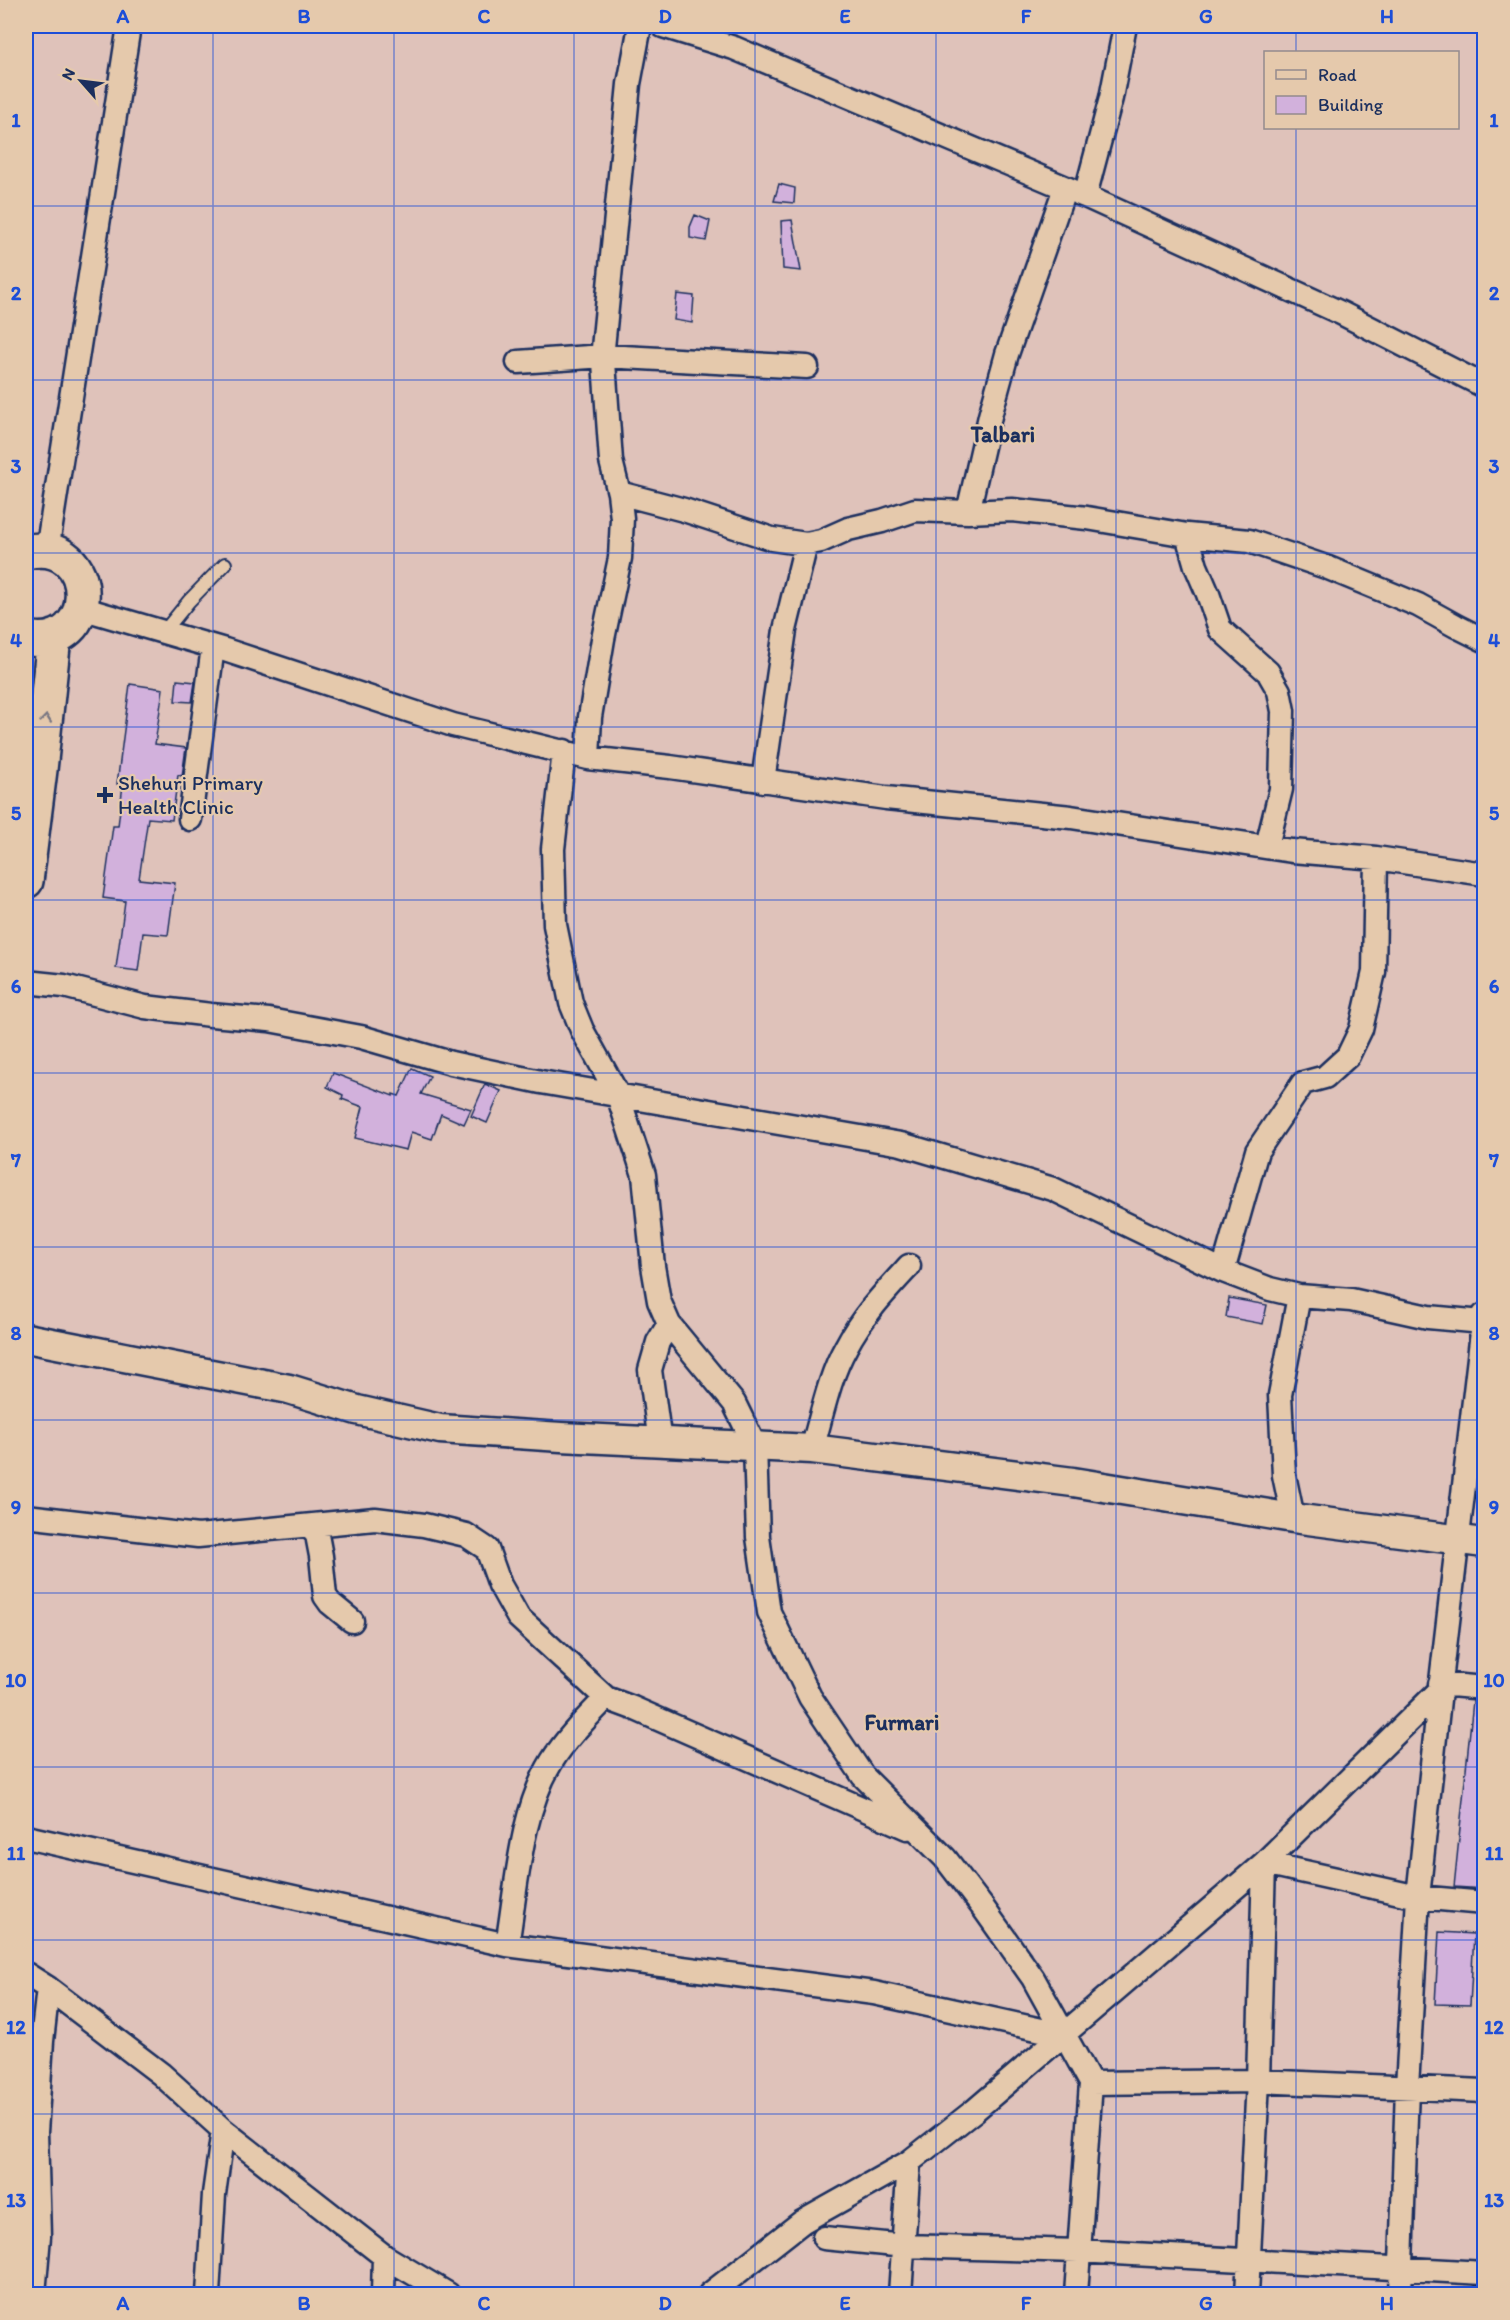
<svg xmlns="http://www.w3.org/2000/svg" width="1510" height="2320" font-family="Itim,sans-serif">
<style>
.building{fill:#d2b1dc;stroke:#1b2f5e;stroke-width:1.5}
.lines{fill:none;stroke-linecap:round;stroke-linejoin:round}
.service-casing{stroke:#1b2f5e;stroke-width:16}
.minor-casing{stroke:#1b2f5e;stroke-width:27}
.tertiary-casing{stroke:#1b2f5e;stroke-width:33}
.secondary-casing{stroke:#1b2f5e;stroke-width:38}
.service{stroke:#e5c9ac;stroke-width:12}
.minor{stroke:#e5c9ac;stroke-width:22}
.tertiary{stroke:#e5c9ac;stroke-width:28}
.secondary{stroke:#e5c9ac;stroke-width:33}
.oneway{stroke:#767481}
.grid{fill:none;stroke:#1d4ed8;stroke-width:1.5;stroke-opacity:0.55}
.poi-dot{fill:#1b2f5e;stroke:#e5c9ac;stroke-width:2}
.labels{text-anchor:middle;stroke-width:4.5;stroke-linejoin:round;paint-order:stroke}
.poi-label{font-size:21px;fill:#1b2f5e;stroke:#e5c9ac;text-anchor:start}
.neighbourhood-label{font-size:22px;font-weight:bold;fill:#1b2f5e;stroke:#e5c9ac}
.neatline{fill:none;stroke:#1d4ed8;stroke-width:2}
.grid-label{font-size:20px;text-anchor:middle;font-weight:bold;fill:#1d4ed8}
</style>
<rect width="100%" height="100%" fill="#dfc2ba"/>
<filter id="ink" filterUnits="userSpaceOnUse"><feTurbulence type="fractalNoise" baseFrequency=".0167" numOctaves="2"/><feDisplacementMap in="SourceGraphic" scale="12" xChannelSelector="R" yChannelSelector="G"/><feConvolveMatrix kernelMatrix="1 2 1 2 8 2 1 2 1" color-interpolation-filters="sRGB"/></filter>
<g filter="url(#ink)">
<!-- building -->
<path class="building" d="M779,184l16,4 -1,15 -20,-2z
M695,215l15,6 -4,20 -16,-3v-11z
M792,220l9,51 -18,-2 -2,-48z
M677,294l17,2 -2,27 -18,-3z
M177,680l18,2 -3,20 -17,-1z
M130,684l33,5 -8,55 31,4 -4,28 -4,-1 -6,45 -24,-2 -9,61 36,4 -7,52 -25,-2 -5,38 -22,-3 9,-67 -22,-3 10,-72h5l5,-42h-6z
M412,1068l18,8 -9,18 50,15 -7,15 -23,-10 -9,25 -21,-7 -5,18 -51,-12 8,-31 -21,-8 1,-4 -16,-8 6,-14 60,23v-2l6,2z
M485,1084l16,7 -14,32 -16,-7z
M1229,1298l38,7 -4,19 -37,-7z
M1473,1701h12v188l-31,-2z
M1439,1932l35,2 -4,71 -35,-1z"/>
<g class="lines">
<defs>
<path id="service" d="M163,633l26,-32 36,-37"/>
<path id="minor" d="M663,26l71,22 351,148 256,117 143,73
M1085,196l26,-98 14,-72
M518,362l86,-6 203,11
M619,493l65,17 88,29 34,5 15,-3 27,-12 34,-8 33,-11 53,2 44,-2 75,8 100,17 62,6 77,26 92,38 38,21 28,14
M968,512l22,-96 17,-62 58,-166
M1187,535l9,31 12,28 12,35 48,43 11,19 4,20 -2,78 -14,57
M47,551l82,-525
M81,608l144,42 228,75 135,33 82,9 216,31 185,19 221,34 84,7 108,16
M564,751l-11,98 2,76 16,78 11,27 36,65 26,80 9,91 6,35 10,23 65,79 21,43 3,91 11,75 41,85 53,79 82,82 39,51 49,69 58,105 -15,211
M588,758l2,-41 13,-78 17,-81 2,-40 -3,-25 -8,-32 -8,-113 26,-264 11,-58
M763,781l22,-151 21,-86
M190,819l23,-172
M26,982l38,4 81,21 66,8 58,5 92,17 90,26 90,19 360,62 152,45 170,82 47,18 29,7 52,4 77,17 55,5
M1223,1271l34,-120 46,-68 22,-6 23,-21 13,-27 13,-57 2,-114
M660,1442l-10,-72 8,-28 11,-18
M812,1449c10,-34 17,-72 34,-102 16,-31 40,-56 63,-81
M26,1516l172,20 177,-17 49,6 42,10 21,14 13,36 18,32 88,81 27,10 274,120
M1293,1518l-9,-43 -4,-80 19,-99
M309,1526l8,9 4,21 4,40 5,7 22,18
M1440,1684l44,4
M26,1837l481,108 367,48 190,42
M507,1945c10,-59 13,-132 45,-184 15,-24 35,-43 54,-63
M26,1974l22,14 113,86 62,56 161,126 64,38
M1091,2083l167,-2 226,10
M824,2238l81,8 173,5 406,22
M34,2294l5,-58 -3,-104 6,-91 6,-53
M208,2294l6,-100 9,-64
M383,2294l1,-38
M710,2294l92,-72 107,-60 65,-51 290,-248 176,-173
M900,2294l9,-132
M1247,2294l11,-213 6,-218 154,34 66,6
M1400,2294l7,-207 11,-190 22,-207 44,-375"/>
<path id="tertiary" d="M26,1338l263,51 68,21 83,19 121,8 251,12 261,33 220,36 191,25"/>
<path id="secondary" d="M26,552c74,-18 76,102 0,86
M26,881l14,-111 14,-133"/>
</defs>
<!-- service casing -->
<use href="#service" class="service-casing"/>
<!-- minor casing -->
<use href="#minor" class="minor-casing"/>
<!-- tertiary casing -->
<use href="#tertiary" class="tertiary-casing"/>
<!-- secondary casing -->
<use href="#secondary" class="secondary-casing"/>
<!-- service -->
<use href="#service" class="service"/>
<!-- minor -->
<use href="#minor" class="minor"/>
<!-- tertiary -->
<use href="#tertiary" class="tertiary"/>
<!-- secondary -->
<use href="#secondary" class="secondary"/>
</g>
<!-- one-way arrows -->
<defs><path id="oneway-chevron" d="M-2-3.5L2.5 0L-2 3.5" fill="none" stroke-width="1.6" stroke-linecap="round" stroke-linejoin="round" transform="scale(1.5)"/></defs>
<use class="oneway" href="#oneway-chevron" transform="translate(46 719) rotate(-84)"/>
</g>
<!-- grid -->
<path class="grid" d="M213,26v2268M394,26v2268M574,26v2268M755,26v2268M936,26v2268M1116,26v2268M1296,26v26M1296,128v2166M26,206h1458M26,380h1458M26,553h1458M26,727h1458M26,900h1458M26,1073h1458M26,1247h1458M26,1420h1458M26,1593h1458M26,1767h1458M26,1940h1458M26,2114h1458"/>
<!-- markers -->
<path class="poi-dot" d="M102 786h6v6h6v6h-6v6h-6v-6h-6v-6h6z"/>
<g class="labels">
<!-- poi labels -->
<g class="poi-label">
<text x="118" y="790">Shehuri Primary<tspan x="118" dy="24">Health Clinic</tspan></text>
</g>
<!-- neighbourhood labels -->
<g class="neighbourhood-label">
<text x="1003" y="442">Talbari</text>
<text x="902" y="1730">Furmari</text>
</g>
</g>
<!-- margin -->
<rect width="1510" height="2320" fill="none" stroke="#e5c9ac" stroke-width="66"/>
<!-- legend -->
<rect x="1264" y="51" width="195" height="78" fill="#e5c9ac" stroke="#948b8d" stroke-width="1.5"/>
<rect x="1276" y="70" width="30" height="9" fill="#e5c9ac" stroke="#948b8d" stroke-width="1.5"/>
<text x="1318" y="81" font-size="18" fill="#1b2f5e">Road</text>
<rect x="1276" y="96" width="30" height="18" fill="#d2b1dc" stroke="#948b8d" stroke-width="1.5"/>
<text x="1318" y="111" font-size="18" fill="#1b2f5e">Building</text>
<!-- north arrow -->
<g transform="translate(81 81) rotate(298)" stroke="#e5c9ac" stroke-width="4.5" paint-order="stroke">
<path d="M0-4.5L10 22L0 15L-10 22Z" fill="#1b2f5e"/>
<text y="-9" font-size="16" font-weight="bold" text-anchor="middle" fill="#1b2f5e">N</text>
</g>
<rect x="33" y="33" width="1444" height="2254" class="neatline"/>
<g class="grid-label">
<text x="123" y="23">A</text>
<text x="304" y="23">B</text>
<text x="484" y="23">C</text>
<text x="665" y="23">D</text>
<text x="845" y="23">E</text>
<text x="1026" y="23">F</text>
<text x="1206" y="23">G</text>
<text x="1387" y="23">H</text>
<text x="16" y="127">1</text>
<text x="1494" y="127">1</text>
<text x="16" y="300">2</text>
<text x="1494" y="300">2</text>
<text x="16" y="473">3</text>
<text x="1494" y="473">3</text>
<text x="16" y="647">4</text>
<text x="1494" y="647">4</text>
<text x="16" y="820">5</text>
<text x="1494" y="820">5</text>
<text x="16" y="993">6</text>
<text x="1494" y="993">6</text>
<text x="16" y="1167">7</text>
<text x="1494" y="1167">7</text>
<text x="16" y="1340">8</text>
<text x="1494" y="1340">8</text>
<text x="16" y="1514">9</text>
<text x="1494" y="1514">9</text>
<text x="16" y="1687">10</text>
<text x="1494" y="1687">10</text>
<text x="16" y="1860">11</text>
<text x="1494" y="1860">11</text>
<text x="16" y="2034">12</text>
<text x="1494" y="2034">12</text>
<text x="16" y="2207">13</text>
<text x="1494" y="2207">13</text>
<text x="123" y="2310">A</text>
<text x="304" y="2310">B</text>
<text x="484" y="2310">C</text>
<text x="665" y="2310">D</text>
<text x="845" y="2310">E</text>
<text x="1026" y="2310">F</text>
<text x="1206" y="2310">G</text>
<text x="1387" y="2310">H</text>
</g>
</svg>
